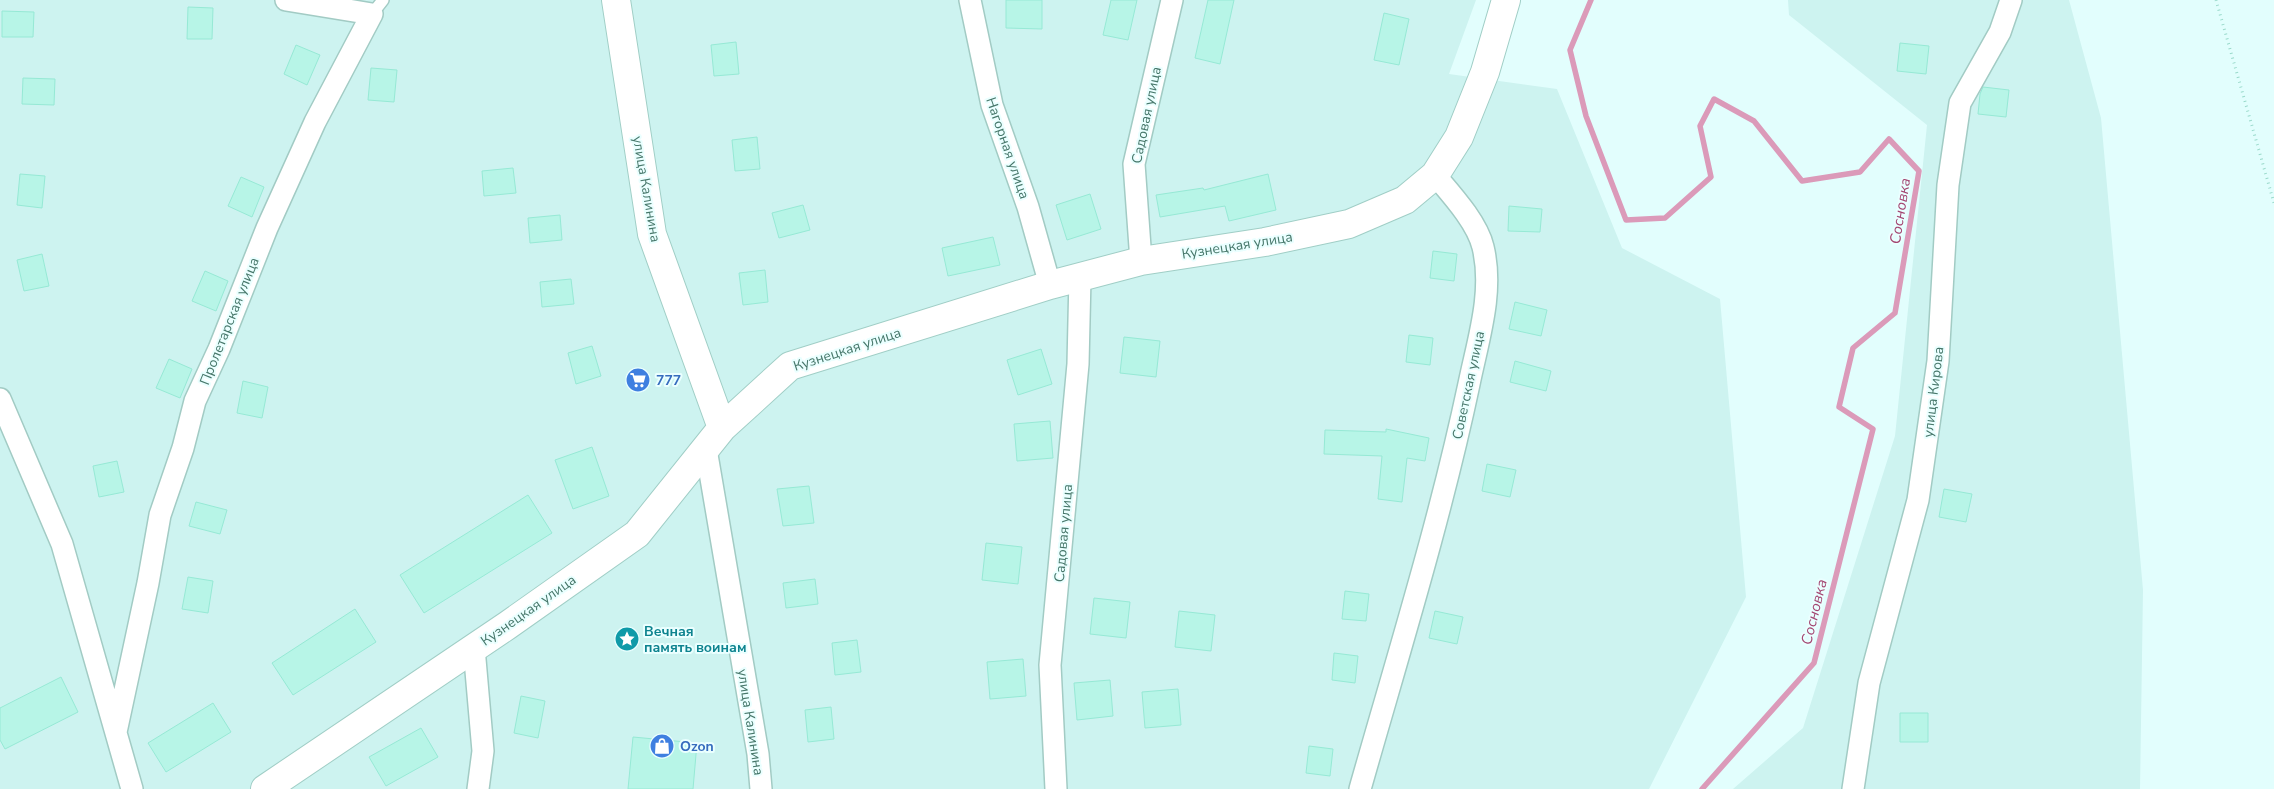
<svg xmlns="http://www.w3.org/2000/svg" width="2274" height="789" font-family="'Nunito Sans',sans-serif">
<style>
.residential{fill:#cdf3f0}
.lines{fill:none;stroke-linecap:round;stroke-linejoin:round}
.stream{stroke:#db9ab9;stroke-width:5.5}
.building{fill:#b7f5e7;stroke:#96e9d5}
.lane-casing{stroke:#a2cbc4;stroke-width:14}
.street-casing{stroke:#a2cbc4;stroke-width:24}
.secondary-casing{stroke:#a0cec6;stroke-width:30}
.path{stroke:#9adacb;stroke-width:3;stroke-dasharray:1 4;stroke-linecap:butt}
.lane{stroke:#fff;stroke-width:11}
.street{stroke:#fff;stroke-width:21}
.secondary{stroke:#fff;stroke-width:28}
.labels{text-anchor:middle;stroke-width:4;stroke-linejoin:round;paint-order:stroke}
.street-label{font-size:14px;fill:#46776a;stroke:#eaffff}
.shop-label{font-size:14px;font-weight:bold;fill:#366cbe;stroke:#eaffff;text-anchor:start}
.culture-label{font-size:14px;font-weight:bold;fill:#0d838f;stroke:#eaffff;text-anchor:start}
.water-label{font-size:15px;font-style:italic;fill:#a34671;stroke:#eaffff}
</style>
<rect width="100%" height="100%" fill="#e2fefd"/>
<!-- residential -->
<path class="residential" d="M0,0h1476l-27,74 108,15 65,159 98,51 26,298 -97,192h-1649z
M1788,0h281l32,118 42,472 -3,199h-407l70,-61 92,-292 32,-311 -138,-110z"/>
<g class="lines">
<!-- stream -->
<path class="stream" d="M1591,0l-21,50 16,66 40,104 39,-2 46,-41 -11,-51 14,-27 40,22 48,60 58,-9 29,-33 30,32 -24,142 -42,35 -14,59 34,22 -59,234 -112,126"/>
</g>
<!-- building -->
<path class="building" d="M1006,0h36v29l-36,-1z
M1111,0h26l-9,40 -25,-5z
M1208,0h26l-14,64 -25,-6z
M188,7l25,1 -1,31h-25z
M2,11l32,1 -1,25h-31z
M1384,13l25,6 -10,46 -25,-5z
M736,42l3,32 -25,2 -3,-31z
M1900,43l29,3 -3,28 -29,-3z
M296,45l24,10 -13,30 -23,-11z
M371,68l26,2 -3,32 -26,-2z
M23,78l32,1 -1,26 -32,-1z
M1983,87l26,3 -3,27 -28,-3 2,-20z
M757,137l3,32 -25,2 -3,-31z
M513,168l3,25 -32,3 -2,-25z
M20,174l25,2 -3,32 -25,-3z
M1268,174l8,36 -47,11 -4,-15 -65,11 -4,-22 47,-7 1,2z
M241,177l23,10 -12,30 -24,-11z
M1090,194l11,35 -34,11 -11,-35z
M803,205l7,25 -31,8 -7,-25z
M1509,206l33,3 -2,23 -32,-1z
M560,215l2,25 -32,3 -2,-25z
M993,237l7,28 -52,11 -6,-28z
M1433,251l24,3 -3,27 -24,-3z
M42,254l7,32 -25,5 -7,-31z
M765,270l3,32 -25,3 -4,-32z
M205,271l23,10 -12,30 -24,-10z
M571,279l3,25 -32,3 -2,-25z
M1515,302l32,8 -6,26 -32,-7z
M1409,335l24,3 -3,27 -24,-3z
M1124,337l36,4 -4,36 -36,-4z
M592,346l9,30 -25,8 -8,-31z
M1041,349l11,35 -34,11 -11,-35z
M169,359l23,10 -12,29 -24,-10z
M1515,361l36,10 -5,20 -36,-9z
M243,381l25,6 -6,31 -25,-5z
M1050,421l3,37 -36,3 -3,-37z
M1386,429l43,9 -4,23 -18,-3 -5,44 -24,-3 4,-43 -58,-2 1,-24 61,2z
M592,447l17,49 -36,13 -18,-49z
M117,461l7,31 -25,5 -6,-31z
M1487,464l29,6 -6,27 -28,-6z
M809,486l5,37 -31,3 -6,-37z
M1944,489l28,5 -6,28 -27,-5z
M528,495l24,38 -128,80 -24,-38z
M196,502l31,8 -7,24 -31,-8z
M986,543l36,4 -4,37 -36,-4z
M188,577l25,4 -5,32 -26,-4z
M815,579l3,25 -32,4 -3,-25z
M1345,591l24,3 -3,27 -24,-2z
M1094,598l36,4 -4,36 -36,-4z
M355,609l21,33 -83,53 -21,-32z
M1179,611l36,4 -4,36 -36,-4z
M1435,611l28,6 -6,27 -28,-6z
M857,640l4,32 -26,3 -3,-32z
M1334,653l24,3 -3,27 -23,-3z
M1023,659l3,37 -36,3 -3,-37z
M61,677l17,35 -73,37 -5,-9v-32z
M1110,680l3,36 -36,4 -3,-37z
M1178,689l3,36 -36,3 -3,-36z
M521,696l24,5 -7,37 -24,-5z
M213,703l18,29 -65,40 -18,-29z
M831,707l3,32 -26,3 -3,-32z
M1900,713h28v29h-28z
M421,728l17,29 -52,29 -17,-29z
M633,737l64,6 -4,46h-65z
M1309,746l24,3 -3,27 -24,-3z"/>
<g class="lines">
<defs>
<path id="lane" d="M372,14l11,-14"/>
<path id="street" d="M970,0l22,105 36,102 22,78
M1141,261l-7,-97 38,-164
M0,399l62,145 70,245
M706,449l52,305 3,35
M474,648l9,103 -5,38
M116,732l32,-149 12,-68 23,-67 12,-47 24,-52 48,-121 48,-106 57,-108 -86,-14
M1056,789l-6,-124 28,-301 2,-87
M1360,789c38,-134 80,-268 109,-405 9,-44 25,-92 14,-137 -6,-25 -32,-53 -48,-72
M1853,789l16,-106 49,-183 20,-139 10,-176 12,-82 40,-71 11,-32"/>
<path id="secondary" d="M616,0l36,234 70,194
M265,789l243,-164 129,-91 85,-106 68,-62 260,-81 91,-24 124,-19 84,-18 56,-24 30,-25 24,-38 26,-65 21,-72"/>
</defs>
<!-- lane casing -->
<use href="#lane" class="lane-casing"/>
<!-- street casing -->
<use href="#street" class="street-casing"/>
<!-- secondary casing -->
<use href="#secondary" class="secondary-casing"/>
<!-- path -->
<path class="path" d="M2216,0l58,203"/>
<!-- lane -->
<use href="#lane" class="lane"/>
<!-- street -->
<use href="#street" class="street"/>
<!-- secondary -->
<use href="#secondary" class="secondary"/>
</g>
<!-- icons -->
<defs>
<symbol id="supermarket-disc" viewBox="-11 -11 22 22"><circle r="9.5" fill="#3f7fe0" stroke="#eaffff"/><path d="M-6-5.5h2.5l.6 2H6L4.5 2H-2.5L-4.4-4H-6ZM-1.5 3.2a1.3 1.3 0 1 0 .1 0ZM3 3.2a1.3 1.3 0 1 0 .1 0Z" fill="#fff"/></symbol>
<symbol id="sight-disc" viewBox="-11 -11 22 22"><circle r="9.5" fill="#0f9aa8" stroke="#eaffff"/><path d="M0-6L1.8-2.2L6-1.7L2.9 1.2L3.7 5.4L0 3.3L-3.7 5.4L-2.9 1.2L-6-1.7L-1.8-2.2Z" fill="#fff"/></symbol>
<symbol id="shop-disc" viewBox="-11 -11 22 22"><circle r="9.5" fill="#3f7fe0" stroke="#eaffff"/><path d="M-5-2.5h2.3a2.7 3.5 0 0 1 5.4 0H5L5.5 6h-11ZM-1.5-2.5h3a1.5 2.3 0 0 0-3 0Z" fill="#fff"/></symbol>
</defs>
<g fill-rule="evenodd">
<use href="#supermarket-disc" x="624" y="366" width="28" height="28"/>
<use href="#sight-disc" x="613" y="625" width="28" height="28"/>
<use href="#shop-disc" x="648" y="732" width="28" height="28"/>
</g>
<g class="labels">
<!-- street labels -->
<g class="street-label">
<text transform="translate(1146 115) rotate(-78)" y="5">Садовая улица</text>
<text transform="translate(1008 148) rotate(71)" y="5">Нагорная улица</text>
<text transform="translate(647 189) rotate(80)" y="5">улица Калинина</text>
<text transform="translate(1237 245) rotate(-9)" y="5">Кузнецкая улица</text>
<text transform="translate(229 321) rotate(-68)" y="5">Пролетарская улица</text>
<text transform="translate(847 349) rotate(-18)" y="5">Кузнецкая улица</text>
<text transform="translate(1468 385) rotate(-78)" y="5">Советская улица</text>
<text transform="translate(1933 392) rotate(-83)" y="5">улица Кирова</text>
<text transform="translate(1063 533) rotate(-85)" y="5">Садовая улица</text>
<text transform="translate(528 610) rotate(-35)" y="5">Кузнецкая улица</text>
<text transform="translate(751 722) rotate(81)" y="5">улица Калинина</text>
</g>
<!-- shop labels -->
<g class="shop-label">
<text x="656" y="385">777</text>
<text x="680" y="751">Ozon</text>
</g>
<!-- culture labels -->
<g class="culture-label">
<text x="644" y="636">Вечная<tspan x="644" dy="16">память воинам</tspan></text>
</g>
<!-- water labels -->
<g class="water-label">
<text transform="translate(1900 211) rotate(-81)" y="5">Сосновка</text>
<text transform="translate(1814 612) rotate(-76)" y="5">Сосновка</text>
</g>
</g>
</svg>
